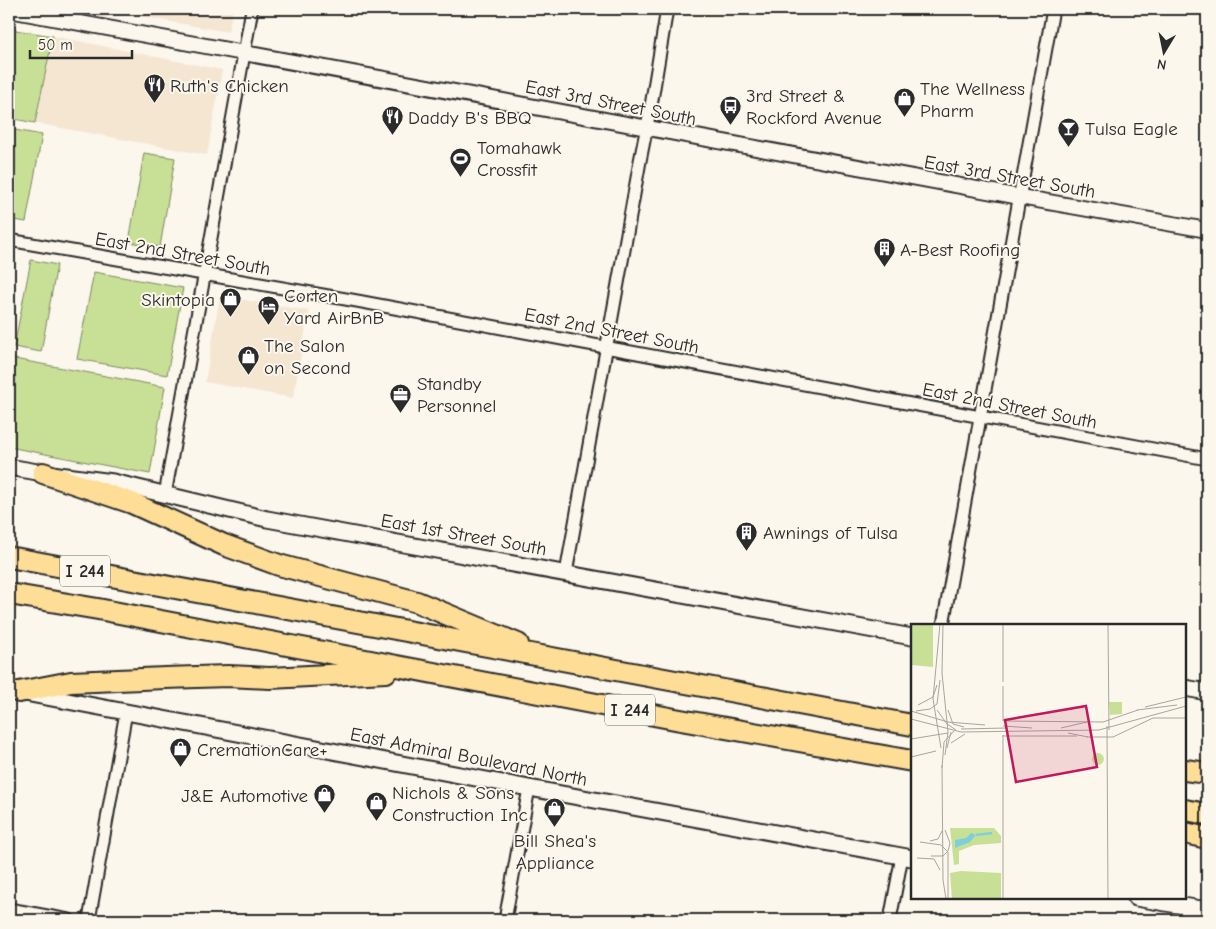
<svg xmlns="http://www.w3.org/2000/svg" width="1216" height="929" font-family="'Comic Neue',sans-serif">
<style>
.built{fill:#f5e6d2}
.green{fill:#c8e096;stroke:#7a8660}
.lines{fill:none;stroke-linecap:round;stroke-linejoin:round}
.minor-casing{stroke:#2b2b2b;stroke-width:15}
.tertiary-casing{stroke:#2b2b2b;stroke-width:18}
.secondary-casing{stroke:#2b2b2b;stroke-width:19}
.motorway-casing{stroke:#2b2b2b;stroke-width:24}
.minor{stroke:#fbf7ec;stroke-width:11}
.tertiary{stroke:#fbf7ec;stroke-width:14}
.secondary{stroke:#fbf7ec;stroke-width:15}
.motorway{stroke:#fedd96;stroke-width:20}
.labels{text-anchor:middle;stroke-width:4;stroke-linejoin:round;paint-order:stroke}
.shield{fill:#fbf7ec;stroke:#696865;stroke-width:1}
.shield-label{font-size:18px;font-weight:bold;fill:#2b2b2b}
.poi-label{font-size:19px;fill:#2b2b2b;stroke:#fbf7ec;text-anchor:start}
.street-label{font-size:19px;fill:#2b2b2b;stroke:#fbf7ec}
.inset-river{fill:none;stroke:#7fcfda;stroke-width:2.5}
.inset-road{fill:none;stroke:#a8a59f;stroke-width:1}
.view{fill:#c2185b;fill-opacity:0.15;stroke:#c2185b;stroke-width:2.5}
.inset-edge{fill:none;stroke:#2b2b2b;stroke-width:2.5}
</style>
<rect width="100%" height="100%" fill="#fbf7ec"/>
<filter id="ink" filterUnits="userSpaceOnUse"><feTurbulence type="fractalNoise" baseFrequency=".02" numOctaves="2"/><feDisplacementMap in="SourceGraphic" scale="10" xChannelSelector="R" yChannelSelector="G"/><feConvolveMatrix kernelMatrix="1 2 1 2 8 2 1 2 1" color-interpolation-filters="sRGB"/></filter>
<g filter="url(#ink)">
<!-- built -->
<path class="built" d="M99,9h134l-5,23z
M53,36l169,34 -15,85 -172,-32z
M220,296l89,15 -16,87 -88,-16z"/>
<!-- green -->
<path class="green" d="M9,29l44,7 -18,87 -26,-5z
M9,129l33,6 -16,87 -17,-3z
M144,153l31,5 -15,89 -31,-5z
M31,260l26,5 -16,87 -27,-5z
M94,272l89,16 -16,87 -90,-16z
M9,358l156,29 -15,87 -141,-27z"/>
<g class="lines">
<defs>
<path id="minor" d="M9,240l348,61 850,158
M165,495l87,-486
M566,573l74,-412 11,-55 16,-97
M943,625l110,-616
M9,909l60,11
M89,920l37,-208
M505,920l24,-132
M890,920l12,-64"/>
<path id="tertiary" d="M9,10l235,43 776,144 187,33"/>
<path id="secondary" d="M9,467l34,6 70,9 154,37 645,118
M1185,688l22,4
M9,690l520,98 383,70
M1136,898l71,12"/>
<path id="motorway" d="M43,473l89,30 92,42 55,20 138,37 101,42
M9,557l903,168
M9,594l89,15 577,110 237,42
M19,692l52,-10 94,-4 63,-2 42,2 116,-6
M1185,770l22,3
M1185,810l22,4
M1185,833l22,5"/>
</defs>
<!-- minor casing -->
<use href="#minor" class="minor-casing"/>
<!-- tertiary casing -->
<use href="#tertiary" class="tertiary-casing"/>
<!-- secondary casing -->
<use href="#secondary" class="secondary-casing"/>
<!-- motorway casing -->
<use href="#motorway" class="motorway-casing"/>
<!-- minor -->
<use href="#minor" class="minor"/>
<!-- tertiary -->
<use href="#tertiary" class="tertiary"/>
<!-- secondary -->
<use href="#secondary" class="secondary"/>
<!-- motorway -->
<use href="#motorway" class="motorway"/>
</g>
</g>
<!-- icons -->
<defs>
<symbol id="restaurant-pin" viewBox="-11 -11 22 30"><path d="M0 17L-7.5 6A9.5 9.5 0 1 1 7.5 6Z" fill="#2b2b2b" stroke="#fbf7ec"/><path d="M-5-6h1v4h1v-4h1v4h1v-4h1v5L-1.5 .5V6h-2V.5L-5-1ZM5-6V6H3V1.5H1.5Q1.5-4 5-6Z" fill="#fff"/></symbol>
<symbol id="shop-pin" viewBox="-11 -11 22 30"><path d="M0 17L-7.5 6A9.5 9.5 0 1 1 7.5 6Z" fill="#2b2b2b" stroke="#fbf7ec"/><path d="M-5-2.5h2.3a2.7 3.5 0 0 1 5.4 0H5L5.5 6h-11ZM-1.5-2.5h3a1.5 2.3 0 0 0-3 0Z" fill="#fff"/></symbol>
<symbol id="bus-pin" viewBox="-11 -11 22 30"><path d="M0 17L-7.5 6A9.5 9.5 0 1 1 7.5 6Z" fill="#2b2b2b" stroke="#fbf7ec"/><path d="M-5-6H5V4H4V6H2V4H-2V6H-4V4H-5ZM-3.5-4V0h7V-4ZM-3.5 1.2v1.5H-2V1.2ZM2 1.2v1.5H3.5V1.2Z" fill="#fff"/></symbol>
<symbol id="bar-pin" viewBox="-11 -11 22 30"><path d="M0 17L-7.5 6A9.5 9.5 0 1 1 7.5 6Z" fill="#2b2b2b" stroke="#fbf7ec"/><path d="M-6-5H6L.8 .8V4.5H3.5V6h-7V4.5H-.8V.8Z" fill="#fff"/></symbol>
<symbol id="stadium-pin" viewBox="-11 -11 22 30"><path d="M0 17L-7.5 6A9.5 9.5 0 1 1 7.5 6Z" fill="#2b2b2b" stroke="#fbf7ec"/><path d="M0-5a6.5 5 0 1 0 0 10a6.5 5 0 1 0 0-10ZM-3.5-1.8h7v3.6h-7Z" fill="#fff"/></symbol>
<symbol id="building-pin" viewBox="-11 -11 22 30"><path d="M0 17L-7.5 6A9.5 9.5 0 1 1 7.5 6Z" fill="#2b2b2b" stroke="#fbf7ec"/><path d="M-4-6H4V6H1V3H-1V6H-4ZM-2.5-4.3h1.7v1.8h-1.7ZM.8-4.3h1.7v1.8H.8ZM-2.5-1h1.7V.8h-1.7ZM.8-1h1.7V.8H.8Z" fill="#fff"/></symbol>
<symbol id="hotel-pin" viewBox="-11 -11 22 30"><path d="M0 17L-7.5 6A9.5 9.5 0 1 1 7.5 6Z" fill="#2b2b2b" stroke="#fbf7ec"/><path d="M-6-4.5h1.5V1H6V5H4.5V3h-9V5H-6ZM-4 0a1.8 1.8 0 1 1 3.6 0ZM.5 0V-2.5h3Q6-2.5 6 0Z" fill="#fff"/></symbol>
<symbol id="office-pin" viewBox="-11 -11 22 30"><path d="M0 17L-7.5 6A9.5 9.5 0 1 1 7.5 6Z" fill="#2b2b2b" stroke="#fbf7ec"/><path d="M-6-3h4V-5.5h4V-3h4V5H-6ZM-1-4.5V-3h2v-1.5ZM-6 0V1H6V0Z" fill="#fff"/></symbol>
</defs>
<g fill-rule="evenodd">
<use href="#restaurant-pin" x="142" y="72" width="25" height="34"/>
<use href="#shop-pin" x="892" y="86" width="25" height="34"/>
<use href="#bus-pin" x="718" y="94" width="25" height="34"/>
<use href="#restaurant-pin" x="380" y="104" width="25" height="34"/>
<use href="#bar-pin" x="1056" y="116" width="25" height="34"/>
<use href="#stadium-pin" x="448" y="146" width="25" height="34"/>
<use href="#building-pin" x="872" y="236" width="25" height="34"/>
<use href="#shop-pin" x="218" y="286" width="25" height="34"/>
<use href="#hotel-pin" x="256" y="294" width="25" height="34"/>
<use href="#shop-pin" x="236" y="344" width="25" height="34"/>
<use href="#office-pin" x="388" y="382" width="25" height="34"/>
<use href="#building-pin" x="734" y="520" width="25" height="34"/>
<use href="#shop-pin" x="168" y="736" width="25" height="34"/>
<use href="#shop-pin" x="312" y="782" width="25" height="34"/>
<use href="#shop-pin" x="364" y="790" width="25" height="34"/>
<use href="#shop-pin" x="542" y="796" width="25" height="34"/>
</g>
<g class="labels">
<!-- shield labels -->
<g class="shield">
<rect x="60" y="555.5" width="50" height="31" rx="4"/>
<rect x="605" y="694.5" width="50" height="31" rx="4"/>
</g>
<g class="shield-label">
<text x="85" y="577">I 244</text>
<text x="630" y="716">I 244</text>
</g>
<!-- poi labels -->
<g class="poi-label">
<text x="170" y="92">Ruth's Chicken</text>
<text x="920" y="95">The Wellness<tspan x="920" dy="22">Pharm</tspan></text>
<text x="746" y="102">3rd Street &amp;<tspan x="746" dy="22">Rockford Avenue</tspan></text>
<text x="408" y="124">Daddy B's BBQ</text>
<text x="1085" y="135">Tulsa Eagle</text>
<text x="477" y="154">Tomahawk<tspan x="477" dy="22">Crossfit</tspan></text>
<text x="900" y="256">A-Best Roofing</text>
<text x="284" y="302">Corten<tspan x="284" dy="22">Yard AirBnB</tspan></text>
<text x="215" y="306" text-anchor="end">Skintopia</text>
<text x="264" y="352">The Salon<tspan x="264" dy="22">on Second</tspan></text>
<text x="417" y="390">Standby<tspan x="417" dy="22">Personnel</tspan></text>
<text x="763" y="539">Awnings of Tulsa</text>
<text x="197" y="756">CremationCare+</text>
<text x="392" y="799">Nichols &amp; Sons<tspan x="392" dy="22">Construction Inc</tspan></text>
<text x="308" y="802" text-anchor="end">J&amp;E Automotive</text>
<text x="555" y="847" text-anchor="middle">Bill Shea's<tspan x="555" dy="22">Appliance</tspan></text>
</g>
<!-- street labels -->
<g class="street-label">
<text transform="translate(611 102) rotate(11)" y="7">East 3rd Street South</text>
<text transform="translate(1010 176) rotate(10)" y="7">East 3rd Street South</text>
<text transform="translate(183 253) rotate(10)" y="7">East 2nd Street South</text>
<text transform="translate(612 330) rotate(11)" y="7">East 2nd Street South</text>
<text transform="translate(1010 405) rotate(11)" y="7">East 2nd Street South</text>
<text transform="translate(464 534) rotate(10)" y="7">East 1st Street South</text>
<text transform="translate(469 756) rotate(11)" y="7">East Admiral Boulevard North</text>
</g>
</g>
<!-- overview -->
<g transform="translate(911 624)">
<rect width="275" height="275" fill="#fbf7ec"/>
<path d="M1,1h21v42l-22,-2zM198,78h13v12l-12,1zM181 135a6 6 0 1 1 12 0a6 6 0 1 1-12 0ZM39,204h44l7,8v19v-12l-27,2 -15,6v13l-5,1zM50,247l40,2v25l-49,1 -2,-26z" fill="#c8e096"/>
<path d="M60,209l5,2 -6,7 -15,6v-8l11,-2z" fill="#7fcfda"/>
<path class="inset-river" d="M65,211l16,-2"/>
<path class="inset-road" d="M29,0l-7,75 8,49M32,0l-1,49 6,59 -3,23M92,0v58M197,0l1,106M7,81l15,-8 4,-12M234,83l41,-10M26,86l10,14 9,6M37,86l5,14 11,3M226,86l40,-5M0,87l37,11 37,3M5,87l14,-2 7,-5 3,-24M0,95l50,13 138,-2 87,-24M92,97l100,1 35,-12M92,97v-35M92,102l29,2M196,102l1,173M150,104l26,-6M50,105l45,-1M157,109l20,4M91,112h75M176,113h26l40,-19h33M0,115l37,-6M40,119l14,-9M36,124l4,-16M0,133l25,-6M31,141l1,115 3,19M31,144l2,-26 10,-11M19,217l8,-2 4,-8M9,218l21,3 7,7v46M20,232h12l5,-5 2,-8 -5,-13M6,234l17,1 6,11M92,275v-164"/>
<path class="view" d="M175,82l11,61 -81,15 -11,-62z"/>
<rect width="275" height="275" class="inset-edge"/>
</g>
<!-- margin -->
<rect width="1216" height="929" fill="none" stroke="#fbf7ec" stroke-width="30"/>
<rect x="15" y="15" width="1186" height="899" fill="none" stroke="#2b2b2b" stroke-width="2" filter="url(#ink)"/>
<!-- north arrow -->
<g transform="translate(1164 52) rotate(190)" stroke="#fbf7ec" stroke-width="4" paint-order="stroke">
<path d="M0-4L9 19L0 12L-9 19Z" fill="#2b2b2b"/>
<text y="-8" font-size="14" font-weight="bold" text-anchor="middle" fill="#2b2b2b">N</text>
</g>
<!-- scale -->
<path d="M30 50v8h102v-8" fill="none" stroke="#2b2b2b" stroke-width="2.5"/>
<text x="38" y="50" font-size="15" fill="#2b2b2b" stroke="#fbf7ec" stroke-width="4" paint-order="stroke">50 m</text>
</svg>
